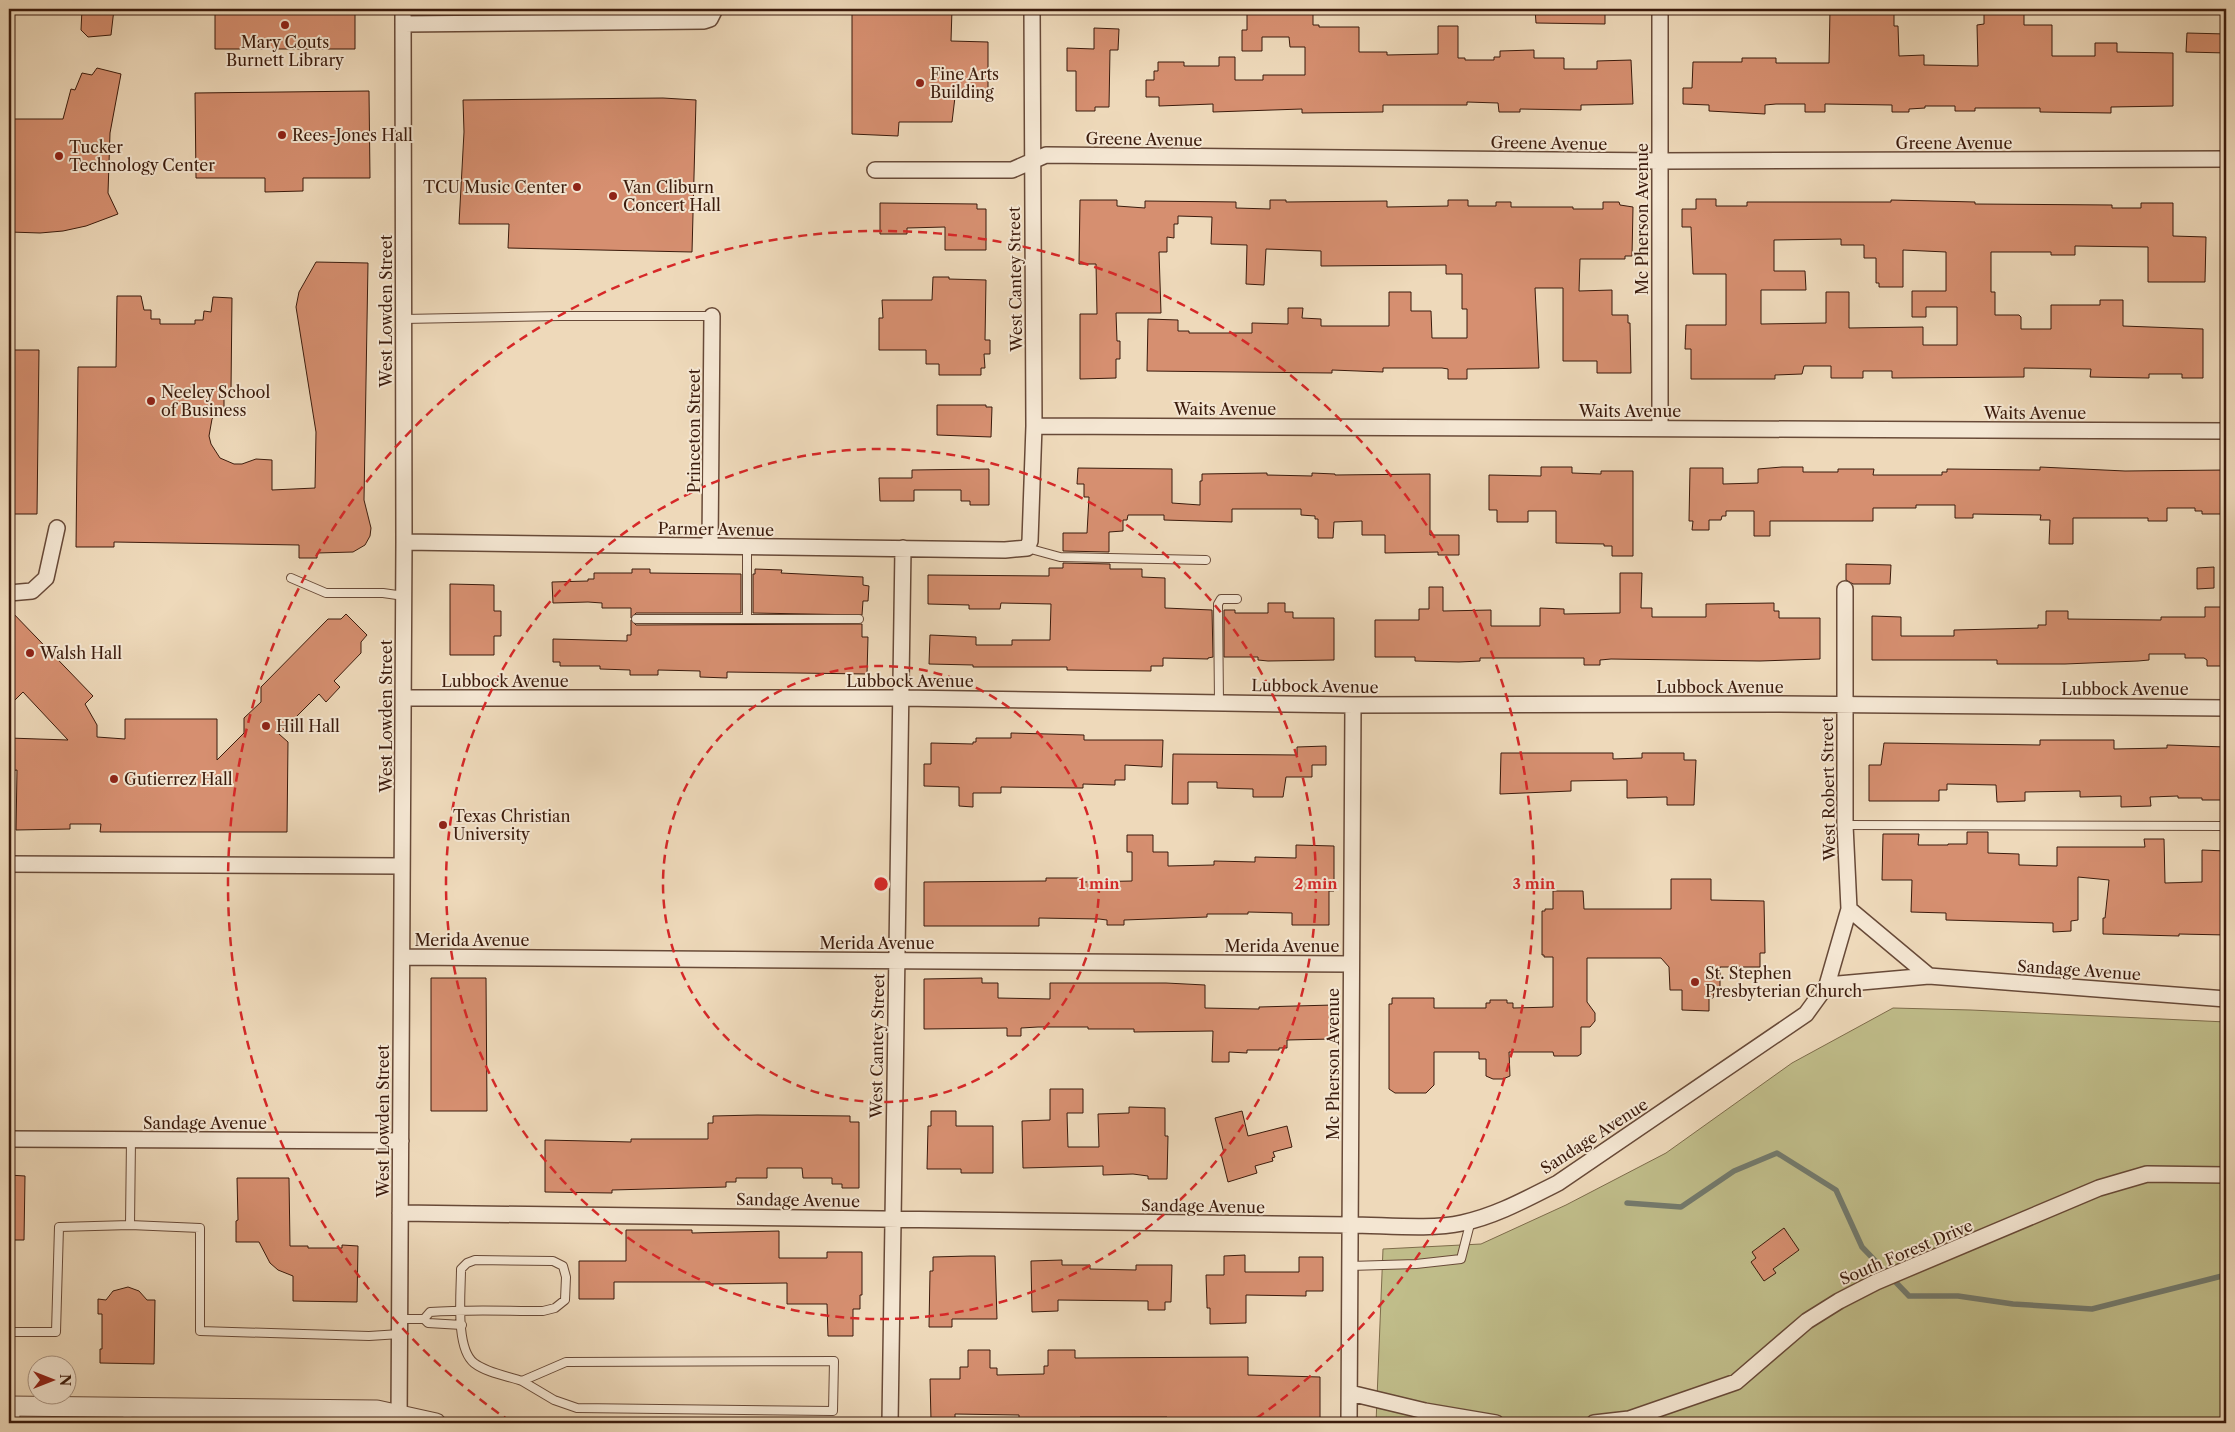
<svg xmlns="http://www.w3.org/2000/svg" width="2235" height="1432" font-family="'Libre Caslon Text',serif">
<style>
.green{fill:#c0bd8a;stroke:#7e6c4b}
.lines{fill:none;stroke-linecap:round;stroke-linejoin:round}
.stream{stroke:#737a6d;stroke-width:5.5}
.building{fill:#d68f70;stroke:#3b1b0c;fill-rule:evenodd}
.service-casing{stroke:#684a38;stroke-width:10}
.minor-casing{stroke:#684a38;stroke-width:18}
.tertiary-casing{stroke:#684a38;stroke-width:21}
.service{stroke:#f4e6d2;stroke-width:8}
.minor{stroke:#f4e6d2;stroke-width:15}
.tertiary{stroke:#f4e6d2;stroke-width:19}
.ring{fill:none;stroke:#d62828;stroke-width:2.5;stroke-dasharray:9 6}
.poi-dot{fill:#8f2418;stroke:#f4e6d2;stroke-width:2}
.labels{text-anchor:middle;stroke-width:4;stroke-linejoin:round;paint-order:stroke}
.poi-label{font-size:16px;fill:#3b1b0c;stroke:#f4e6d2;text-anchor:start}
.street-label{font-size:16px;fill:#3b1b0c;stroke:#f4e6d2}
.centre{fill:#d62828;stroke:#f4e6d2;stroke-width:2.5}
.ring-label{font-size:15px;text-anchor:middle;font-weight:bold;fill:#d62828;stroke:#f4e6d2;stroke-width:4;stroke-linejoin:round;paint-order:stroke}
</style>
<rect width="100%" height="100%" fill="#eed9ba"/>
<filter id="stains"><feTurbulence type="fractalNoise" baseFrequency=".004" numOctaves="4"/><feColorMatrix values="0 0 0 0 .2 0 0 0 0 .09 0 0 0 0 .02 0 0 0 .5 -.17"/></filter>
<radialGradient id="worn" r=".72"><stop offset=".6" stop-color="#630" stop-opacity="0"/><stop offset="1" stop-color="#630" stop-opacity=".3"/></radialGradient>
<!-- green -->
<path class="green" d="M1893,1008l78,2 255,12v401h-850l7,-174 98,-5 85,-39 100,-52 126,-90z"/>
<g class="lines">
<!-- stream -->
<path class="stream" d="M1627,1203l54,4 53,-36 43,-18 59,37 26,57 47,49h49l55,8 79,5 134,-34"/>
</g>
<!-- building -->
<path class="building" d="M82,9h32l-3,26 -23,2 -7,-7z
M215,9h140v40h-140z
M852,9h100l-1,32 37,1v56l-33,-1 -3,25h-53l-1,14 -46,-2z
M1247,9h66v16h6v2h40v25h28v3l51,-1v-28h20v32h7v2h29v-3h6v-6l34,-1v8h30v11h33v-8l34,-1 2,44 -52,1v5l-61,-1v3h-21l-1,-9 -31,-1v3h-84v7l-81,1v-4l-89,3v-8l-54,2v-9h-13v-17h8v-9h4v-9h26v4h35v-9h16v23h28v-5h42v-28h-15l-1,-10h-27v14h-20v-21h5z
M1535,9h70v15l-69,-1z
M1830,9h64v17h4l1,30 25,-1v10l54,1 -1,-41 7,-1v-15h40v16h28v31h43v-13h22v9l56,1v53l-62,1v6l-71,-1v-4h-65v3h-20v-5h-30v2l-16,1v3h-17v-7l-67,-1v8h-20v-8h-29l-11,1v9l-56,-3v-6l-26,-1v-16h9l1,-26h49v-4h34v5h53z
M1094,28l25,1 -1,21h-8l-1,57h-14v4h-19v-40h-9v-23l27,1z
M2187,33l39,1v19l-40,-1z
M97,68l24,6 -11,59 -2,60 10,21 -32,12 -23,5 -23,2 -30,-1 -1,-113h54l8,-30 4,1 7,-17 10,2z
M369,91l1,87h-67v13l-38,1v-14h-69l-1,-85z
M663,98l33,2 -4,152 -184,-4 1,-24h-50l5,-92 -1,-32z
M1696,199h20v7h31v-4h144v-2l84,2v2l137,1v3h29v-5h32v33l33,1 -1,45h-57v-35l-73,-1v9h-24v-3h-60v40h4v23h24l2,2v12h30v-24h49v-5h23v26l80,3v49h-21v-4h-33v4l-59,-1 1,-8 -67,-1v9l-132,1v-7h-29v7h-32v-12h-27l-2,8 -27,1v4h-84v-30h-6l1,-24h40v-51h-33l-2,-47h-9v-18h14zM1841,239v6h23v13h12v25h3v4h24v-37l43,2v39h-34v26h14v-10h31v38h-34v-18l-74,1v-36h-23v31l-65,1v-34h45l-1,-19h-31v-31z
M1080,200h37v6l28,2v-7l91,1v6l34,1v-9h16v2l101,-1v6l61,-1v-6h20v6h28v-4h15v5h62v2h30v-7h16l1,3 13,2 -1,49h-7v3h-45l-1,32 33,-1v25h16v8h2l1,50h-34v-12h-34v-73h-28l4,80 -72,1v10h-19v-10l-6,-1h-59v4l-51,-2v3l-185,-2 1,-52 30,1v11h11v2h63v-10l36,1v-16h15l-1,10 19,1v7h68v-34h22v19h20l1,27h35v-29h-5v-35h-16v-9l-125,1v-15l-55,-2 -2,36 -18,-1 1,-39 -36,-1 1,-27 -34,-1v8h-4v14l-7,-1v15h-8l2,61h-45l1,28h3v18h-4v19l-36,1v-65h17l-1,-50h-17z
M880,203l97,1v5h9v41h-41v-23l-38,1v6h-27z
M316,262l52,1 -4,237 7,28 -1,8 -5,9 -12,7 -36,1v5h-18v-13l-185,-3v5h-38l2,-180h38l1,-71h24l3,14h7v9h9v5h35v-4h8l1,-9 7,1 2,-15 19,1 -1,92h-7v21l-7,1 -5,7 -3,17 2,8 9,14 14,6h8l14,-5 16,1v30l43,-2 1,-56 -20,-125 3,-15z
M933,277h16v2l37,1 -1,60h5v14h-6l1,14h-4v7h-42v-11h-13v-14h-47v-32h4l-1,-18h50z
M9,350h30l-2,164h-28z
M937,405h49v2h6l-1,30 -54,-2z
M1541,467h31v6l29,1v-3h32v85h-21v-10h-8v-2l-48,-1v-32h-28v11h-31v-12h-8v-35l52,1z
M1782,467h21v5h35v-3h36l-1,6h69v-3h5v-3l93,1v-3l85,4 101,-1v21h-2v23h-22v-3h-7v-3h-28v13h-19v-3h-75v26h-24l1,-24h-10l1,-5 -68,-1v4h-18v-13h-39v3h-43v13h-103v15h-16v-25h-28v5h-4l-1,4h-12v10h-17l1,-9h-4l1,-53h33v16l35,-1v-14z
M1078,468l94,1v34l28,2v-24h2v-7l65,-1v2l45,1v-3l23,1v1l95,-1v61h29v20h-21v-3l-53,1v-18h-23v-14l-28,1 -1,16h-15v-19h-3v-3l-14,-1v-6h-69v13l-68,-2v-5h-36l-1,5h-4v11l-14,1v20l-46,-1v-18h24l2,-36h-5v-13h-7z
M989,469v36h-19v-4h-9v-11h-47v11h-34l-1,-23h33v-8z
M1063,563l47,1v5h32v8l23,1v30l47,2 1,47 -5,1v1l-45,-1v8h-12v5l-84,-1v-3h-94v-2l-44,-1 1,-29 46,2v8h36v-5h38l1,-36 -50,-1 -1,6h-31v-4l-41,-1v-29l121,1v-8h14z
M1846,564l45,1 -1,19h-37l-7,-4z
M2214,567v21l-17,1v-21z
M632,569h18v4l91,1v39h-105l-5,5v-10h-29v-5l-14,-1 -35,1 -1,-21 36,-1v-2h6v-6h38z
M755,569l27,1 -1,3 82,4v8l6,1 -1,15h-5l-1,14 -109,-2v-39h2z
M1620,573h22l-1,35h11v9h54v-13l68,-1v8h5v7h41v41l-60,2 -149,-2 -11,1v5h-16v-7h-104v3l-21,1 -44,-1v-4h-40v-37h44v-11h10v-22h14v24l48,-1v16h49v-18l24,1v5l56,-1z
M450,584l44,1v26h7v25h-7v19h-44z
M1268,603h17v9h8v6h41v42l-66,1 -10,-1v-3h-34v-47h11v3h33z
M2205,607h21v59h-19v-6l-3,-2h-19v-4h-36v6l-11,1 -73,3h-68v-4h-125v-44l29,1v19h53v-6l84,-2v-3h8v-14h22v8l93,1v-3h44z
M9,609l84,87 -8,8 12,21v12l28,2v-20h92v41l27,-27v-15l17,-16v-15l67,-68h13l5,-5 21,21 -6,7v11l-27,28 6,6 -14,15 -7,-8 -40,40 9,8 -1,90h-187l1,-8h-31v5l-54,1 1,-60 -8,1v-33l59,2 -45,-48 -14,14z
M631,620l5,5 226,-1v13h6l-1,37 -140,-2v6l-27,-1v-6l-42,-1v5h-28v-5l-30,-1v-3h-40v-4h-7v-23l74,2v-6h4z
M1011,733l73,2v5h79l-1,27 -37,-2v15h-10v5l-32,-1v4l-82,-1v6h-28v14l-14,-1v-19l-35,-1v-22h7v-21l42,1v-2h3v-4h35z
M2040,740h74v9l53,-1v-3l59,2v53h-24v-2h-24v-2l-28,1 1,9 -30,1v-11l-41,1v-6l-55,1v9l-28,1 -1,-17 -49,-1v6h-8v11h-70v-36h12l3,-22 156,2z
M1326,746v19h-14v12h-26l-3,20h-30v-8l-36,-1v-6h-29v22h-16l1,-50 124,1v-8z
M1501,753h112v6l29,-1v-5h42v7h12l-2,45h-27v-8l-40,1v-18l-56,1v10l-71,3z
M1967,832h21v21l31,1v11l38,1v-19h88l-1,-8h20l1,44 37,-1v-32l24,1v84l-47,-1v2l-76,-2v-16h2l4,-38 -31,-3v43l-7,1v10l-18,1v-9l-107,-3v-7l-35,-1 1,-32h-30l1,-46h36l-1,11h30v-1h19z
M1127,835h26v17h15v14l46,-1v-4l41,1v-5l41,1v-13l38,1v45h-5v34h-37v-12l-44,-1v2h-41v3l-83,3v5h-17v-5l-8,-1 -60,-1v8h-115v-44l122,-1v-3h36v4l50,-1v-29h-5z
M1671,879h40v21l53,1 1,52h-5v14h-40v23h-6l-1,8h-4v13l-27,-1v-20h-12l-1,-23 -8,-9h-74v44l8,11v8l-5,6h-9v27l-3,2h-24l-1,-4h-44l1,24 -7,3h-10l-7,-3v-17h-7v-7h-45v33l-8,8h-31l-6,-4v-85h3v-6h42v10h52v-5h4v-3h17v3h6v5l40,-1v-50h-9v-2h-2v-44h3v-2h8v-18h30l1,18h87z
M431,978h55l1,133h-56z
M982,978v5h16v15l52,1v-16h116l39,2v23l54,1v-2l74,-2 -1,34 -45,1v8h-8v2h-32v3l-18,-1v10h-17l1,-31 -79,1v-3h-46v-2h-50l-17,1v8h-14v-8l-83,1v-50z
M1050,1089h33v24h-16l1,34h31l-1,-33 31,-1v-6l36,1v28h3l-1,43h-19v-3l-15,-2 -30,1v-9l-80,2 -1,-47 28,-1z
M931,1111h25v15h37v47h-32v-4h-34l1,-43h3z
M1242,1111l6,25 39,-10 5,21 -19,5 2,5 -3,1 1,3 -18,5 2,7 -29,9 -7,-28 3,-1 -9,-35z
M757,1115l93,1v6h9v66h-17v-4h-10v-6h-29l-1,-10h-35v10h-31v4h-10v5l-114,3v3l-67,-1v-52l86,2v-3h77v-16h5v-7z
M9,1175l16,1 -1,64h-15z
M237,1178h52l1,68h18v2h34v-3l16,1 -1,56 -64,-1v-25l-15,-6 -8,-7 -11,-21h-23v-21l2,-1z
M1784,1228l15,22 -26,19 3,4 -12,8 -13,-19 5,-4 -4,-6z
M626,1230h66v3l87,-2v27h48v-6h35v43h-2v14h-7v27h-25l-1,-32h-40v-21l-77,1v-2h-96v17h-35v-38h47z
M1245,1255v17h54v-15h24v34h-17v5l-60,-1v28l-36,1v-16h-3v-3l-1,-30h18v-19z
M970,1256h25l2,63h-45v8h-23l1,-56h3v-14z
M1062,1260v5h28v4l46,1v-5h36l-1,37h-6v8h-17v-9l-90,-1v11l-26,1 -1,-51z
M128,1287l11,4 8,9h8l-1,64 -54,-1v-14h2v-35h-4v-15l8,1 7,-9z
M968,1350h22v18h7v7l47,-1v-8h4v-16h27v8l173,-1v18l72,2v43l-117,2 -36,-1v-4h-87v2l-61,1v-5l-64,-1v6h-24l-1,-41h30v-12h8z"/>
<g class="lines">
<defs>
<path id="service" d="M403,319l156,-3h153
M747,547v72h112
M1027,548l33,9 146,3
M291,578l35,15h57l21,3
M636,619h111
M1219,703l-1,-99 3,-5h16
M1845,825l381,1
M130,1225l70,3v103l169,5 31,-2
M1350,1266l66,-2 45,-5 10,-39
M400,1319h24l4,4 34,2
M424,1319l6,-7c37,-3 75,-1 113,-1l12,-3 10,-8 1,-23 -3,-11 -10,-5 -78,-1 -8,3 -6,6c0,24 -6,79 13,94 13,10 33,13 48,18
M9,1332h47l3,-105 71,-2 1,-86
M834,1361l-1,50 -256,-3 -23,-8 -32,-19 44,-19z
M15,1423l1,-17
M127,1423l1,-16
M240,1423v-14"/>
<path id="minor" d="M1660,9v419
M403,24l301,-3 6,-2 5,-10
M875,170h137l34,-15 614,6 566,-2
M1034,426l1192,5
M404,542l601,8 22,-2 3,-7 4,-115 -2,-417
M710,546l2,-230
M9,593l23,-2 14,-13 11,-50
M403,698h498l452,7 426,-1 447,4
M9,864l393,2
M1849,909l80,67
M402,957l949,7
M1827,985l22,-76 -4,-84v-236
M9,1139l392,2
M400,1213l950,12c33,0 81,5 112,-2 34,-7 66,-25 96,-40l248,-169 21,-29 102,-9 297,23
M1350,1393l75,18 71,12
M399,1423l5,-881 -1,-533
M890,1423l13,-875
M1349,1423l4,-718
M1594,1423l35,-4 107,-37 71,-61 32,-20 37,-19 223,-94 48,-14 79,1"/>
<path id="tertiary" d="M9,1406l368,4 59,13"/>
</defs>
<!-- service casing -->
<use href="#service" class="service-casing"/>
<!-- minor casing -->
<use href="#minor" class="minor-casing"/>
<!-- tertiary casing -->
<use href="#tertiary" class="tertiary-casing"/>
<!-- service -->
<use href="#service" class="service"/>
<!-- minor -->
<use href="#minor" class="minor"/>
<!-- tertiary -->
<use href="#tertiary" class="tertiary"/>
</g>
<!-- distance rings -->
<g class="ring">
<circle cx="881" cy="884" r="218"/>
<circle cx="881" cy="884" r="435"/>
<path d="M511 1422A653 653 0 1 1 1251 1422"/>
</g>
<!-- markers -->
<g class="poi-dot">
<circle cx="285" cy="25" r="5"/>
<circle cx="920" cy="83" r="5"/>
<circle cx="282" cy="135" r="5"/>
<circle cx="59" cy="156" r="5"/>
<circle cx="577" cy="187" r="5"/>
<circle cx="613" cy="196" r="5"/>
<circle cx="151" cy="401" r="5"/>
<circle cx="30" cy="653" r="5"/>
<circle cx="266" cy="726" r="5"/>
<circle cx="114" cy="779" r="5"/>
<circle cx="443" cy="825" r="5"/>
<circle cx="1695" cy="982" r="5"/>
</g>
<g class="labels">
<!-- poi labels -->
<g class="poi-label">
<text x="285" y="48" text-anchor="middle">Mary Couts<tspan x="285" dy="18">Burnett Library</tspan></text>
<text x="930" y="80">Fine Arts<tspan x="930" dy="18">Building</tspan></text>
<text x="292" y="141">Rees-Jones Hall</text>
<text x="69" y="153">Tucker<tspan x="69" dy="18">Technology Center</tspan></text>
<text x="567" y="193" text-anchor="end">TCU Music Center</text>
<text x="623" y="193">Van Cliburn<tspan x="623" dy="18">Concert Hall</tspan></text>
<text x="161" y="398">Neeley School<tspan x="161" dy="18">of Business</tspan></text>
<text x="40" y="659">Walsh Hall</text>
<text x="276" y="732">Hill Hall</text>
<text x="124" y="785">Gutierrez Hall</text>
<text x="453" y="822">Texas Christian<tspan x="453" dy="18">University</tspan></text>
<text x="1705" y="979">St. Stephen<tspan x="1705" dy="18">Presbyterian Church</tspan></text>
</g>
<!-- street labels -->
<g class="street-label">
<text transform="translate(1144 139) rotate(1)" y="6">Greene Avenue</text>
<text transform="translate(1549 143) rotate(1)" y="6">Greene Avenue</text>
<text x="1954" y="149">Greene Avenue</text>
<text transform="translate(1642 219) rotate(-90)" y="6">Mc Pherson Avenue</text>
<text transform="translate(1015 279) rotate(-91)" y="6">West Cantey Street</text>
<text transform="translate(386 311) rotate(-90)" y="6">West Lowden Street</text>
<text x="1225" y="415">Waits Avenue</text>
<text x="1630" y="417">Waits Avenue</text>
<text x="2035" y="419">Waits Avenue</text>
<text transform="translate(694 431) rotate(-90)" y="6">Princeton Street</text>
<text transform="translate(716 529) rotate(1)" y="6">Parmer Avenue</text>
<text x="505" y="687">Lubbock Avenue</text>
<text x="910" y="687">Lubbock Avenue</text>
<text transform="translate(1315 686) rotate(1)" y="6">Lubbock Avenue</text>
<text x="1720" y="693">Lubbock Avenue</text>
<text x="2125" y="695">Lubbock Avenue</text>
<text transform="translate(386 716) rotate(-90)" y="6">West Lowden Street</text>
<text transform="translate(1828 789) rotate(-91)" y="6">West Robert Street</text>
<text x="472" y="946">Merida Avenue</text>
<text x="877" y="949">Merida Avenue</text>
<text x="1282" y="952">Merida Avenue</text>
<text transform="translate(2079 970) rotate(4)" y="6">Sandage Avenue</text>
<text transform="translate(877 1046) rotate(-89)" y="6">West Cantey Street</text>
<text transform="translate(1333 1064) rotate(-90)" y="6">Mc Pherson Avenue</text>
<text transform="translate(383 1121) rotate(-90)" y="6">West Lowden Street</text>
<text x="205" y="1129">Sandage Avenue</text>
<text transform="translate(1594 1136) rotate(-33)" y="6">Sandage Avenue</text>
<text transform="translate(798 1200) rotate(1)" y="6">Sandage Avenue</text>
<text transform="translate(1203 1206) rotate(1)" y="6">Sandage Avenue</text>
<text transform="translate(1906 1252) rotate(-23)" y="6">South Forest Drive</text>
</g>
</g>
<circle cx="881" cy="884" r="8" class="centre"/>
<g class="ring-label">
<text x="1099" y="889">1 min</text>
<text x="1316" y="889">2 min</text>
<text x="1534" y="889">3 min</text>
</g>
<!-- margin -->
<rect width="2235" height="1432" fill="none" stroke="#eed9ba" stroke-width="30"/>
<rect x="10" y="10" width="2215" height="1412" fill="none" stroke="#3b1b0c" stroke-width="2.5"/>
<rect x="15" y="15" width="2205" height="1402" fill="none" stroke="#3b1b0c"/>
<!-- north arrow -->
<g transform="translate(52 1380) rotate(90)"><circle r="24" fill="#f4e6d2" stroke="#aa9583"/>
<path d="M0-4L9 19L0 12L-9 19Z" fill="#8f2418"/>
<text y="-8" font-size="14" font-weight="bold" text-anchor="middle" fill="#3b1b0c">N</text>
</g>
<rect width="100%" height="100%" filter="url(#stains)"/>
<rect width="100%" height="100%" fill="url(#worn)"/>
</svg>
